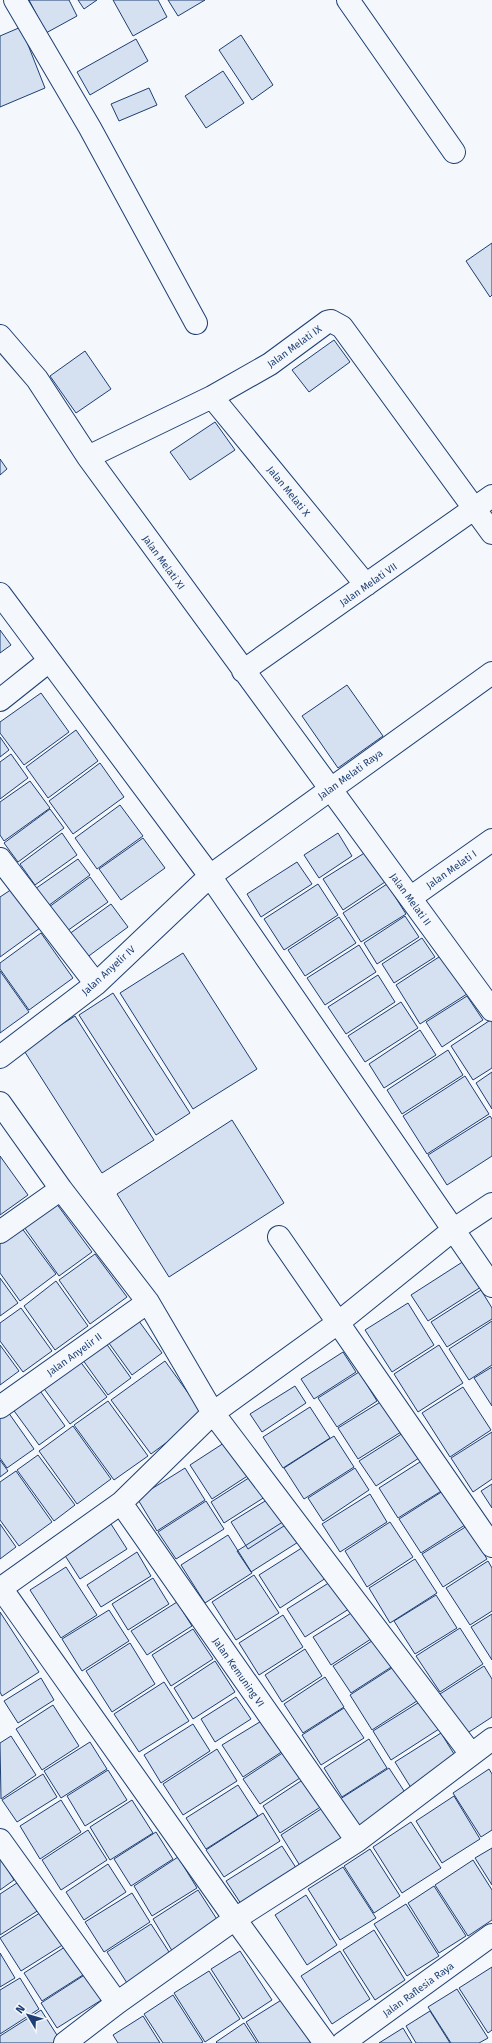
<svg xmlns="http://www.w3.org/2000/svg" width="492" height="2043" font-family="'Fira Sans',sans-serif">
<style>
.building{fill:#d5e0f0;stroke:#1d3f73}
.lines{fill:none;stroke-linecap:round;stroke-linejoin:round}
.minor-casing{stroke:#1d3f73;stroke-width:24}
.minor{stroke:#f4f7fb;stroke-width:22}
.labels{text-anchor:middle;stroke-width:3;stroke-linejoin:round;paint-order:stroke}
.street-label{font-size:10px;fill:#1d3f73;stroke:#f4f7fb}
</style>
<rect width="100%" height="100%" fill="#f4f7fb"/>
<!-- building -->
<path class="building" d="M29,0h40l8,16 -31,17z
M78,0h19l-13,9z
M113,0h45l9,17 -34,19z
M168,0h37l-27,16z
M21,27l24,61 -45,19v-71z
M241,35l32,50 -21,15 -33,-50z
M136,39l12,22 -58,34 -13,-23z
M223,71l21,32 -38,25 -21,-32z
M149,88l8,17 -38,16 -8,-17z
M492,243v52l-2,2 -24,-36z
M334,340l16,22 -41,30 -17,-22z
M85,351l26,38 -35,24 -26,-37z
M215,422l20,28 -45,30 -20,-28z
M0,459l7,10 -7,6z
M0,630l11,15 -11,8z
M347,685l36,51 -45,32 -36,-52z
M41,693l28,39 -45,33 -24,-32v-11z
M76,730l22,31 -50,37 -22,-31z
M0,737l9,13 -9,7z
M11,754l17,24 -28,21v-37z
M100,763l24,34 -51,37 -24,-33z
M30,781l20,27 -46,33 -4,-6v-33z
M120,805l23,31 -46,33 -22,-31z
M50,809l14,19 -46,34 -14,-19z
M62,833l15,22 -42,30 -15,-21z
M338,833l14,23 -33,22 -15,-23z
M143,838l22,30 -44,32 -22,-31z
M366,852l19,30 -42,28 -20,-31z
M78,859l12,16 -42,31 -13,-17z
M297,862l15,22 -51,33 -14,-23z
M90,877l18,25 -41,29 -18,-24z
M318,884l20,31 -54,35 -20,-31z
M387,884l19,30 -45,28 -18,-29z
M12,889l28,39 -40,29v-60z
M111,904l17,23 -46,34 -17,-24z
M405,916l14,21 -42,27 -13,-21z
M339,917l17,26 -51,33 -17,-26z
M41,933l32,45 -44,32 -29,-41v-6z
M422,938l13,19 -41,26 -12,-19z
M359,945l17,27 -51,33 -18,-27z
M183,953l74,116 -64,40 -73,-116z
M442,955l25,39 -47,30 -24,-39z
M0,971l29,41 -29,21z
M378,975l17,27 -49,32 -18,-27z
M113,993l77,120 -34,22 -77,-120z
M467,996l16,24 -41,27 -16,-25z
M401,1002l17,26 -53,34 -17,-26z
M75,1016l79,124 -52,33 -79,-124z
M492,1019v49l-19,12 -22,-34z
M420,1030l16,25 -52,33 -15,-24z
M448,1050l15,25 -61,39 -15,-24z
M492,1072v37l-16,-26z
M465,1076l24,38 -62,40 -24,-38z
M490,1116l2,3v37l-45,29 -19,-30z
M232,1120l52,83 -115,74 -52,-83z
M0,1156l28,39 -28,20z
M56,1203l36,49 -33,24 -35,-49z
M21,1227l35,47 -36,27 -20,-28v-30z
M95,1254l32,43 -37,27 -31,-44z
M464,1261l17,26 -53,34 -17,-26z
M0,1278l18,25 -18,13z
M56,1281l32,45 -33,24 -31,-44z
M481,1290l11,18v11l-45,28 -16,-25z
M408,1303l26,42 -42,27 -27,-42z
M21,1308l31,43 -29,21 -23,-31v-18z
M136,1317l26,36 -30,22 -26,-36z
M492,1321v44l-23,15 -20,-31z
M103,1339l28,39 -23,17 -28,-39z
M0,1345l19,26 -19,14z
M439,1345l24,38 -45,29 -24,-38z
M343,1352l13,20 -42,27 -13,-20z
M79,1360l28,37 -37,27 -28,-38z
M165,1361l39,54 -53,39 -40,-54z
M492,1367v39l-18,-28z
M359,1372l18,29 -40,26 -19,-29z
M295,1386l11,17 -44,29 -12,-18z
M463,1387l28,43 -41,27 -28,-44z
M38,1388l27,38 -26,19 -27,-37z
M108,1401l40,55 -34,24 -40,-55z
M382,1401l19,31 -43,27 -20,-31z
M310,1407l20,31 -47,30 -20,-31z
M8,1412l26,37 -27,19 -7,-10v-40z
M73,1426l38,53 -34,25 -38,-53z
M492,1432v47l-19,13 -22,-34z
M403,1433l16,25 -43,28 -17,-25z
M334,1436l20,31 -50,32 -20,-31z
M227,1441l22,34 -37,24 -22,-34z
M38,1455l37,50 -21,16 -37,-51z
M0,1460l8,11 -8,6z
M423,1460l20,30 -45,28 -19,-30z
M185,1468l20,32 -48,31 -20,-33z
M355,1468l14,22 -46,31 -15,-23z
M16,1471l36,51 -33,24 -19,-26v-38z
M255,1474l13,21 -44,28 -13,-21z
M492,1484v24l-11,-17z
M443,1491l22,34 -44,28 -22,-34z
M370,1494l17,28 -47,30 -18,-28z
M270,1498l17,26 -39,25 -17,-27z
M206,1501l18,28 -48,30 -18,-27z
M289,1518l14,21 -52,33 -14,-21z
M390,1522l23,35 -46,30 -22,-36z
M0,1524l16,23 -16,12z
M111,1524l16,25 -47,30 -16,-25z
M467,1526l20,33 -44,28 -21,-33z
M228,1535l24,38 -47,30 -24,-38z
M308,1544l21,32 -49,32 -21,-33z
M137,1552l14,24 -50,31 -14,-22z
M415,1559l22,34 -47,30 -21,-35z
M488,1561l4,7v43l-22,14 -24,-37z
M66,1567l31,48 -36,23 -31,-48z
M254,1575l25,38 -43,27 -24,-38z
M153,1578l16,26 -41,26 -16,-26z
M335,1579l17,28 -47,30 -18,-28z
M436,1595l21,33 -42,26 -21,-33z
M177,1602l15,24 -45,29 -16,-24z
M109,1610l20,31 -47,30 -20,-32z
M356,1610l18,27 -43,28 -18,-28z
M0,1612l39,60 -37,24 -2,-4z
M492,1614v46l-21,-33z
M283,1615l20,32 -44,28 -20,-32z
M460,1628l23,36 -43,28 -24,-36z
M193,1629l20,30 -42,27 -19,-31z
M378,1637l18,27 -45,29 -18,-27z
M130,1643l25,41 -43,28 -26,-41z
M305,1649l17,27 -40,26 -17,-27z
M215,1661l20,31 -42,27 -19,-31z
M398,1664l22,35 -48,31 -22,-35z
M484,1666l8,13v38l-26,17 -26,-40z
M325,1677l19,30 -41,26 -19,-29z
M41,1678l13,22 -36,23 -14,-22z
M164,1682l25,39 -50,31 -25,-38z
M236,1697l15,22 -36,23 -14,-23z
M421,1701l18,28 -48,31 -18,-29z
M53,1705l26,41 -37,24 -26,-41z
M344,1708l20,30 -43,27 -19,-30z
M263,1720l20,31 -40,26 -21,-32z
M193,1724l17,27 -49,32 -17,-28z
M441,1733l18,29 -46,29 -18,-29z
M11,1736l25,39 -35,24 -1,-56z
M369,1739l18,29 -45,29 -18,-29z
M90,1742l17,27 -46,29 -17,-27z
M217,1749l20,32 -54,34 -20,-31z
M284,1752l16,26 -40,26 -17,-25z
M389,1768l21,32 -52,33 -21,-32z
M489,1769l3,5v56l-11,7 -28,-44z
M108,1770l19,30 -42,26 -18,-30z
M43,1774l14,23 -40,25 -15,-22z
M304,1779l18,27 -42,27 -17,-27z
M238,1785l20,31 -52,33 -20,-31z
M454,1796l26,43 -38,24 -26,-42z
M61,1800l20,32 -41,27 -20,-33z
M132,1800l21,33 -43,27 -20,-33z
M324,1807l21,34 -43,28 -21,-34z
M263,1813l17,28 -56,36 -18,-27z
M411,1822l30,46 -39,25 -29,-46z
M88,1830l19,30 -46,30 -19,-30z
M156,1832l17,27 -42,27 -17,-27z
M282,1846l18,28 -55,36 -19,-29z
M492,1848v37l-17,-27z
M370,1849l30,47 -26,17 -30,-47z
M0,1857l14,23 -14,10z
M178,1857l19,31 -45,28 -18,-30z
M473,1860l19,30v30l-24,16 -33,-51z
M108,1864l18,28 -42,28 -18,-28z
M343,1867l33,51 -36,22 -32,-51z
M23,1879l19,29 -42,27v-41z
M434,1886l32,50 -27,17 -31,-50z
M198,1890l22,34 -46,30 -21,-35z
M132,1893l18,29 -46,30 -19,-30z
M306,1895l31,50 -30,20 -32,-50z
M406,1904l33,52 -32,20 -33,-52z
M43,1911l21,33 -43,27 -21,-33z
M151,1924l20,31 -44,28 -20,-31z
M374,1930l31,50 -30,20 -32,-50z
M68,1945l18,28 -44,28 -18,-28z
M240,1951l32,49 -29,19 -32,-50z
M340,1951l30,48 -38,25 -31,-48z
M0,1953l15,25 -15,9z
M492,1967v63l-4,3 -29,-45z
M209,1971l31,48 -35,23 -31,-49z
M86,1974l17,25 -46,29 -16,-25z
M20,1978l19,31 -39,25v-44z
M457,1989l31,49 -9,5h-28l-23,-36z
M173,1995l30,47 -2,1h-38l-19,-29z
M283,1999l28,44h-52l-13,-21z
M41,2010l21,33h-62v-7z
M430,2011l20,32h-34l-10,-17z
M143,2016l17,27h-42l-5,-8z
M244,2023l13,20h-40l-1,-1z
M403,2028l9,15h-33z"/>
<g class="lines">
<defs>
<path id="minor" d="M15,0l75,128 106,195
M348,0l106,152
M0,336l37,43 51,78 404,553
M212,397l154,188
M88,457l124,-60 58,-33 57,-42 4,-1 11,6 150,206
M0,594l210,282 282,410
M243,671l249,-175
M0,700l49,-39
M0,859l96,125
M410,898l82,-58
M0,1057l96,-73 114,-108 282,-203
M0,1103l61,86 87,113 65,111 258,341
M0,1232l61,-43
M279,1237l213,309
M0,1407l148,-105
M121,1503l236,338
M1,1588l234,331 90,124
M0,1589l121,-86 92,-90 126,-91 114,-92 39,-26
M0,1840l117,163
M65,2043l52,-40 118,-84 122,-78 135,-102
M343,2043l149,-108"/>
</defs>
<!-- minor casing -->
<use href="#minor" class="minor-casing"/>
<!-- minor -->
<use href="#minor" class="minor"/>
</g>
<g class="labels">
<!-- street labels -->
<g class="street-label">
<text transform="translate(294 346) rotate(-36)" y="4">Jalan Melati IX</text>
<text transform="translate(289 491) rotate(51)" y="4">Jalan Melati X</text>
<text transform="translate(164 562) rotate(54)" y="4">Jalan Melati XI</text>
<text transform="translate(368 584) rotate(-35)" y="4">Jalan Melati VII</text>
<text transform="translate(350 774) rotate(-36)" y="4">Jalan Melati Raya</text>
<text transform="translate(451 869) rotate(-35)" y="4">Jalan Melati I</text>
<text transform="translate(411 899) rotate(54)" y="4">Jalan Melati II</text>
<text transform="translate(108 970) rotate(-42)" y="4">Jalan Anyelir IV</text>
<text transform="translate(74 1354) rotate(-36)" y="4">Jalan Anyelir II</text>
<text transform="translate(239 1672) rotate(55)" y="4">Jalan Kemuning VI</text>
<text transform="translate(418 1989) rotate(-36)" y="4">Jalan Raflesia Raya</text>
</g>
</g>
<!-- north arrow -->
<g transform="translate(28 2015) rotate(308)" stroke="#f4f7fb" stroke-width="3" paint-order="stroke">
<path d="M0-3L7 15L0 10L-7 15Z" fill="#1d3f73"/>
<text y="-6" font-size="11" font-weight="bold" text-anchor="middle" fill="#1d3f73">N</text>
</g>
</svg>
